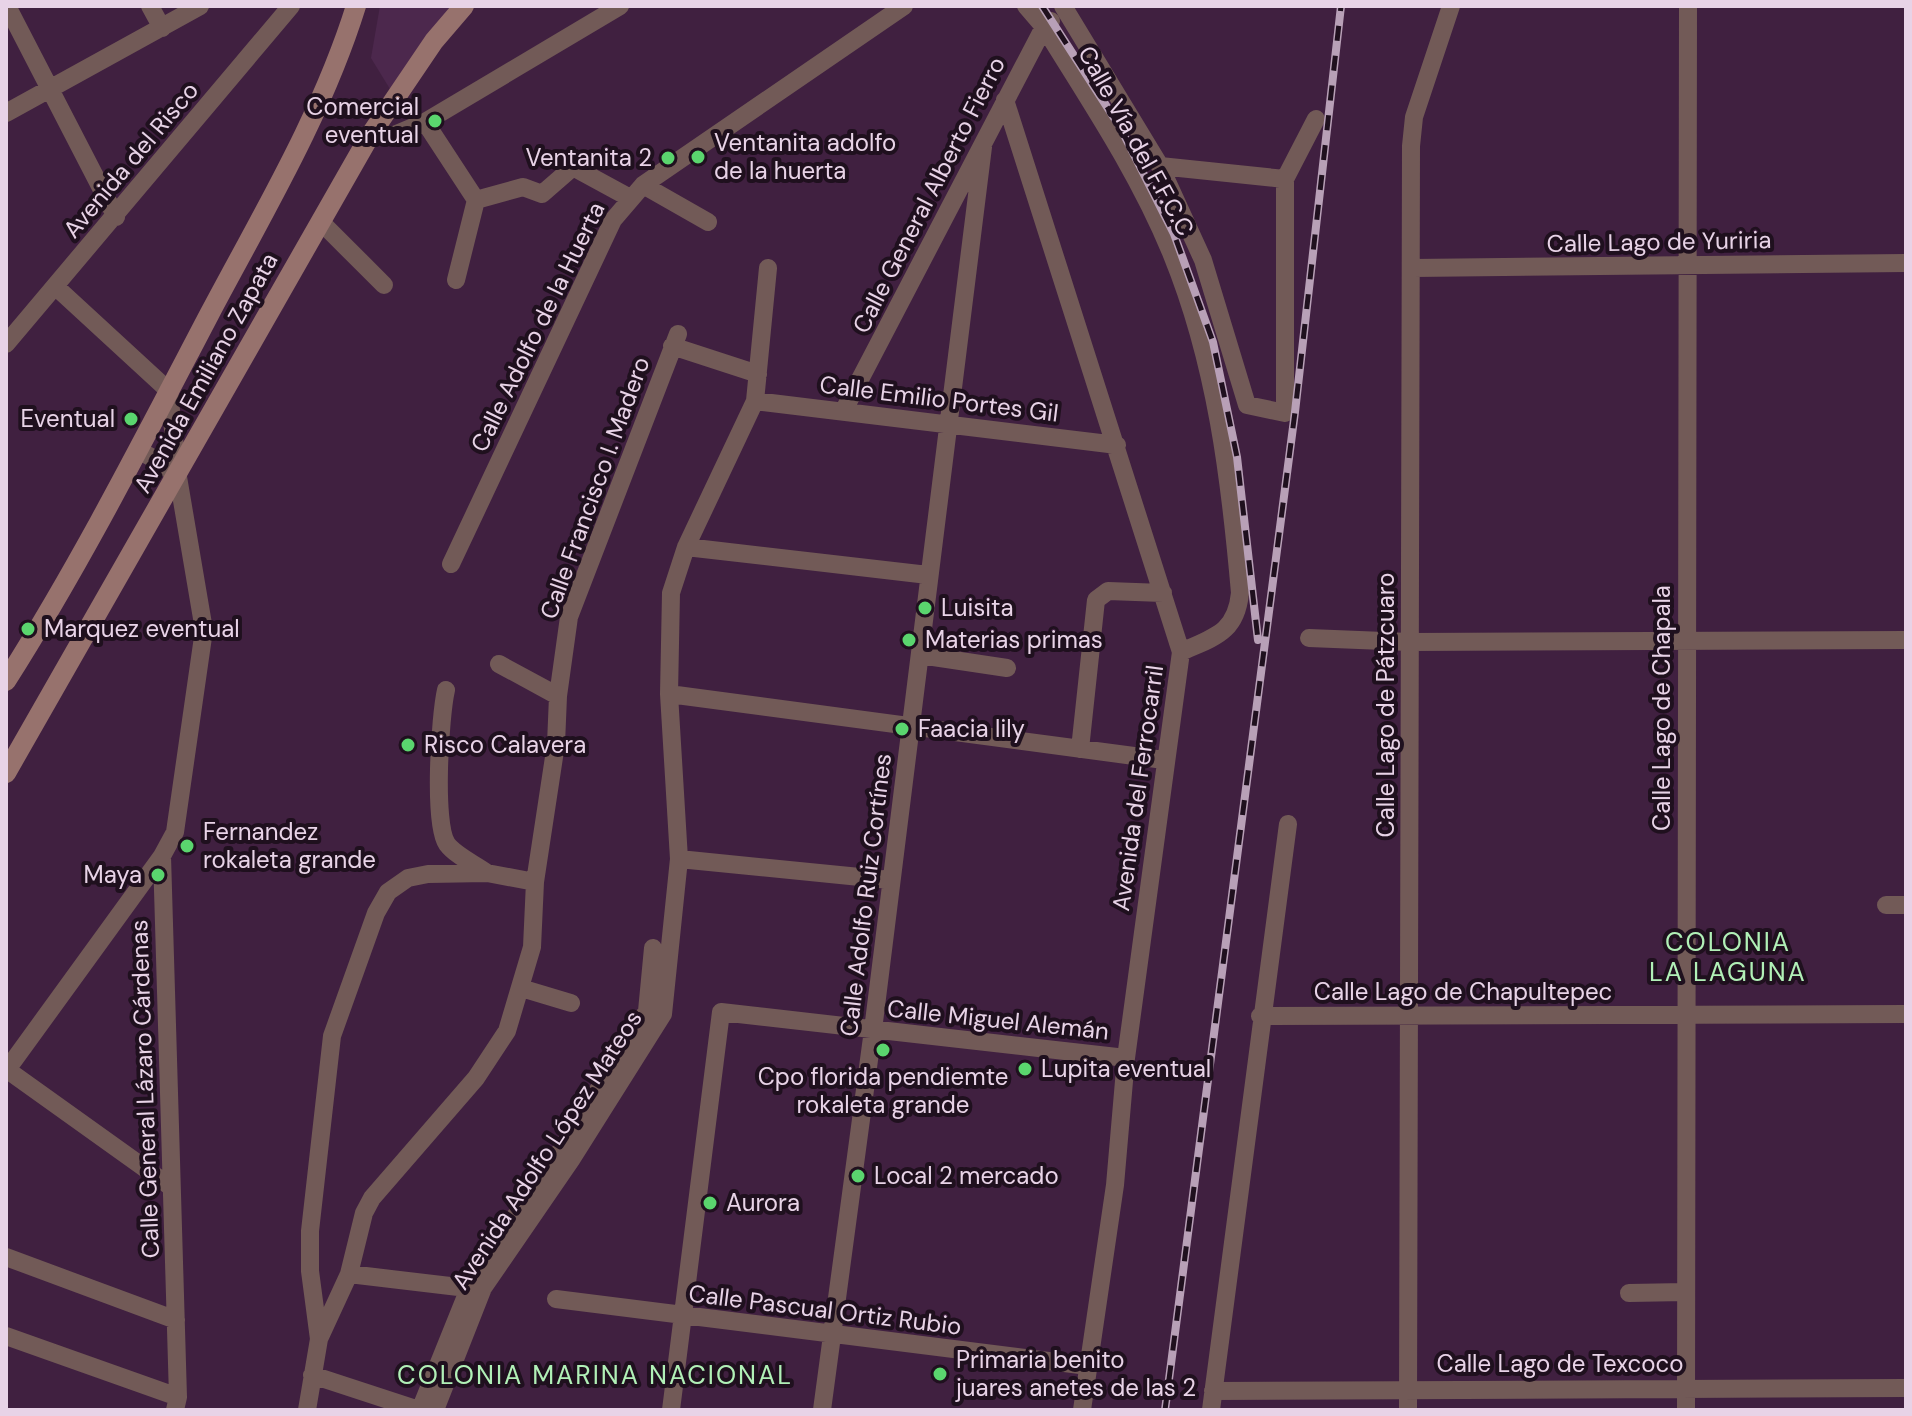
<svg xmlns="http://www.w3.org/2000/svg" width="1912" height="1416" font-family="'DM Sans',sans-serif">
<style>
.built{fill:#4c284d}
.lines{fill:none;stroke-linecap:round;stroke-linejoin:round}
.street{stroke:#725a57;stroke-width:18}
.secondary{stroke:#97726d;stroke-width:20}
.rail-casing{stroke:#b8a0b7;stroke-width:8}
.rail{stroke:#1f101e;stroke-width:5;stroke-dasharray:15;stroke-linecap:butt}
.poi-dot{fill:#5ad56e;stroke:#1f101e;stroke-width:3}
.labels{text-anchor:middle;stroke-width:8;stroke-linejoin:round;paint-order:stroke}
.poi-label{font-size:24px;fill:#e8d3e7;stroke:#1f101e;text-anchor:start}
.street-label{font-size:24px;fill:#e8d3e7;stroke:#1f101e}
.neighbourhood-label{font-size:26px;letter-spacing:2px;fill:#b1f0b7;stroke:#1f101e}
</style>
<rect width="100%" height="100%" fill="#402040"/>
<!-- built -->
<path class="built" d="M380,6h71l-61,83 -19,-31z"/>
<g class="lines">
<!-- street -->
<path class="street" d="M7,6l109,211
M150,6l12,22
M1026,6l18,21c46,74 95,147 128,228 44,108 58,223 68,338 -4,40 -26,44 -59,59
M1063,6l97,160 43,94 44,145 38,8v-234l31,-60
M1005,100l176,552 -55,406 -11,127 -33,225
M6,113l194,-107
M425,122l51,78
M369,137l25,-2 31,-13 195,-116
M1160,166l125,13
M643,185l65,37
M476,200l47,-13 19,7 31,-27 57,31
M321,222l63,63
M1413,268l493,-5
M456,280l20,-80
M56,287l113,104 9,86 26,153 -29,202 -13,24 16,541 -3,13
M6,344l285,-338
M672,346l86,28
M755,401l362,44
M844,410l200,-383 7,-6
M138,450l22,12 18,15
M686,547l242,28
M451,564l162,-344 30,-35 261,-179
M1309,638l100,4 497,-2
M920,655l87,13
M499,664l59,32
M446,690c-6,26 -13,134 1,154 9,12 28,20 40,29
M669,694l495,66
M1080,749l16,-149 12,-9 55,2
M679,859l211,21
M1886,905h20
M521,988l50,15
M1260,1016l646,-2
M6,1069l165,118
M6,1071l156,-215
M6,1257l170,63
M349,1274l118,14
M1629,1293l56,-1
M556,1299l532,67
M6,1336l172,61
M319,1339l-9,-68v-40l22,-195 44,-123 12,-21 20,-14 20,-4 59,-1 48,9
M312,1375l107,35
M1213,1391l693,-3
M307,1410l12,-71 30,-65 15,-61 8,-15 104,-120 31,-47 25,-84 3,-65 21,-138 2,-48 11,-79 109,-283
M420,1410l54,-134 85,-123 88,-142 6,-63
M435,1410l48,-122 88,-128 92,-146 16,-155 -10,-165 2,-101 15,-46 69,-146 13,-133
M671,1410l50,-398 405,46
M822,1410l51,-380 110,-883
M1211,1410l77,-586
M1408,1410l3,-1264 3,-29 37,-111
M1686,1410l2,-1404"/>
<!-- secondary -->
<path class="secondary" d="M6,681c75,-118 139,-244 204,-368 53,-100 112,-198 146,-307
M6,773l363,-636 65,-96 30,-35"/>
<defs>
<path id="rail" d="M1042,6l78,121 54,107 39,108 24,115 21,183
M1165,1410l130,-998 46,-406"/>
</defs>
<!-- rail casing -->
<use href="#rail" class="rail-casing"/>
<!-- rail -->
<use href="#rail" class="rail"/>
</g>
<!-- markers -->
<g class="poi-dot">
<circle cx="435" cy="121" r="8"/>
<circle cx="698" cy="157" r="8"/>
<circle cx="668" cy="158" r="8"/>
<circle cx="131" cy="419" r="8"/>
<circle cx="925" cy="608" r="8"/>
<circle cx="28" cy="629" r="8"/>
<circle cx="909" cy="640" r="8"/>
<circle cx="902" cy="729" r="8"/>
<circle cx="408" cy="745" r="8"/>
<circle cx="187" cy="846" r="8"/>
<circle cx="158" cy="875" r="8"/>
<circle cx="883" cy="1050" r="8"/>
<circle cx="1025" cy="1069" r="8"/>
<circle cx="858" cy="1176" r="8"/>
<circle cx="710" cy="1203" r="8"/>
<circle cx="940" cy="1374" r="8"/>
</g>
<g class="labels">
<!-- poi labels -->
<g class="poi-label">
<text x="419" y="115" text-anchor="end">Comercial<tspan x="419" dy="28">eventual</tspan></text>
<text x="714" y="151">Ventanita adolfo<tspan x="714" dy="28">de la huerta</tspan></text>
<text x="652" y="166" text-anchor="end">Ventanita 2</text>
<text x="115" y="427" text-anchor="end">Eventual</text>
<text x="941" y="616">Luisita</text>
<text x="44" y="637">Marquez eventual</text>
<text x="925" y="648">Materias primas</text>
<text x="918" y="737">Faacia lily</text>
<text x="424" y="753">Risco Calavera</text>
<text x="203" y="840">Fernandez<tspan x="203" dy="28">rokaleta grande</tspan></text>
<text x="142" y="883" text-anchor="end">Maya</text>
<text x="1041" y="1077">Lupita eventual</text>
<text x="883" y="1085" text-anchor="middle">Cpo florida pendiemte<tspan x="883" dy="28">rokaleta grande</tspan></text>
<text x="874" y="1184">Local 2 mercado</text>
<text x="726" y="1211">Aurora</text>
<text x="956" y="1368">Primaria benito<tspan x="956" dy="28">juares anetes de las 2</tspan></text>
</g>
<!-- street labels -->
<g class="street-label">
<text transform="translate(1136 141) rotate(61)" y="8">Calle Vía del F.F.C.C</text>
<text transform="translate(131 160) rotate(-50)" y="8">Avenida del Risco</text>
<text transform="translate(929 195) rotate(-63)" y="8">Calle General Alberto Fierro</text>
<text transform="translate(1659 242) rotate(-1)" y="8">Calle Lago de Yuriria</text>
<text transform="translate(538 327) rotate(-64)" y="8">Calle Adolfo de la Huerta</text>
<text transform="translate(206 373) rotate(-61)" y="8">Avenida Emiliano Zapata</text>
<text transform="translate(939 399) rotate(7)" y="8">Calle Emilio Portes Gil</text>
<text transform="translate(595 488) rotate(-70)" y="8">Calle Francisco I. Madero</text>
<text transform="translate(1386 705) rotate(-90)" y="8">Calle Lago de Pátzcuaro</text>
<text transform="translate(1662 708) rotate(-90)" y="8">Calle Lago de Chapala</text>
<text transform="translate(1138 788) rotate(-82)" y="8">Avenida del Ferrocarril</text>
<text transform="translate(866 895) rotate(-83)" y="8">Calle Adolfo Ruiz Cortínes</text>
<text x="1463" y="1000">Calle Lago de Chapultepec</text>
<text transform="translate(998 1020) rotate(6)" y="8">Calle Miguel Alemán</text>
<text transform="translate(145 1089) rotate(-92)" y="8">Calle General Lázaro Cárdenas</text>
<text transform="translate(547 1150) rotate(-57)" y="8">Avenida Adolfo López Mateos</text>
<text transform="translate(825 1310) rotate(7)" y="8">Calle Pascual Ortiz Rubio</text>
<text x="1560" y="1372">Calle Lago de Texcoco</text>
</g>
<!-- neighbourhood labels -->
<g class="neighbourhood-label">
<text x="1728" y="951">COLONIA<tspan x="1728" dy="30">LA LAGUNA</tspan></text>
<text x="595" y="1384">COLONIA MARINA NACIONAL</text>
</g>
</g>
<!-- border -->
<rect width="1912" height="1416" fill="none" stroke="#e8d3e7" stroke-width="16"/>
</svg>
